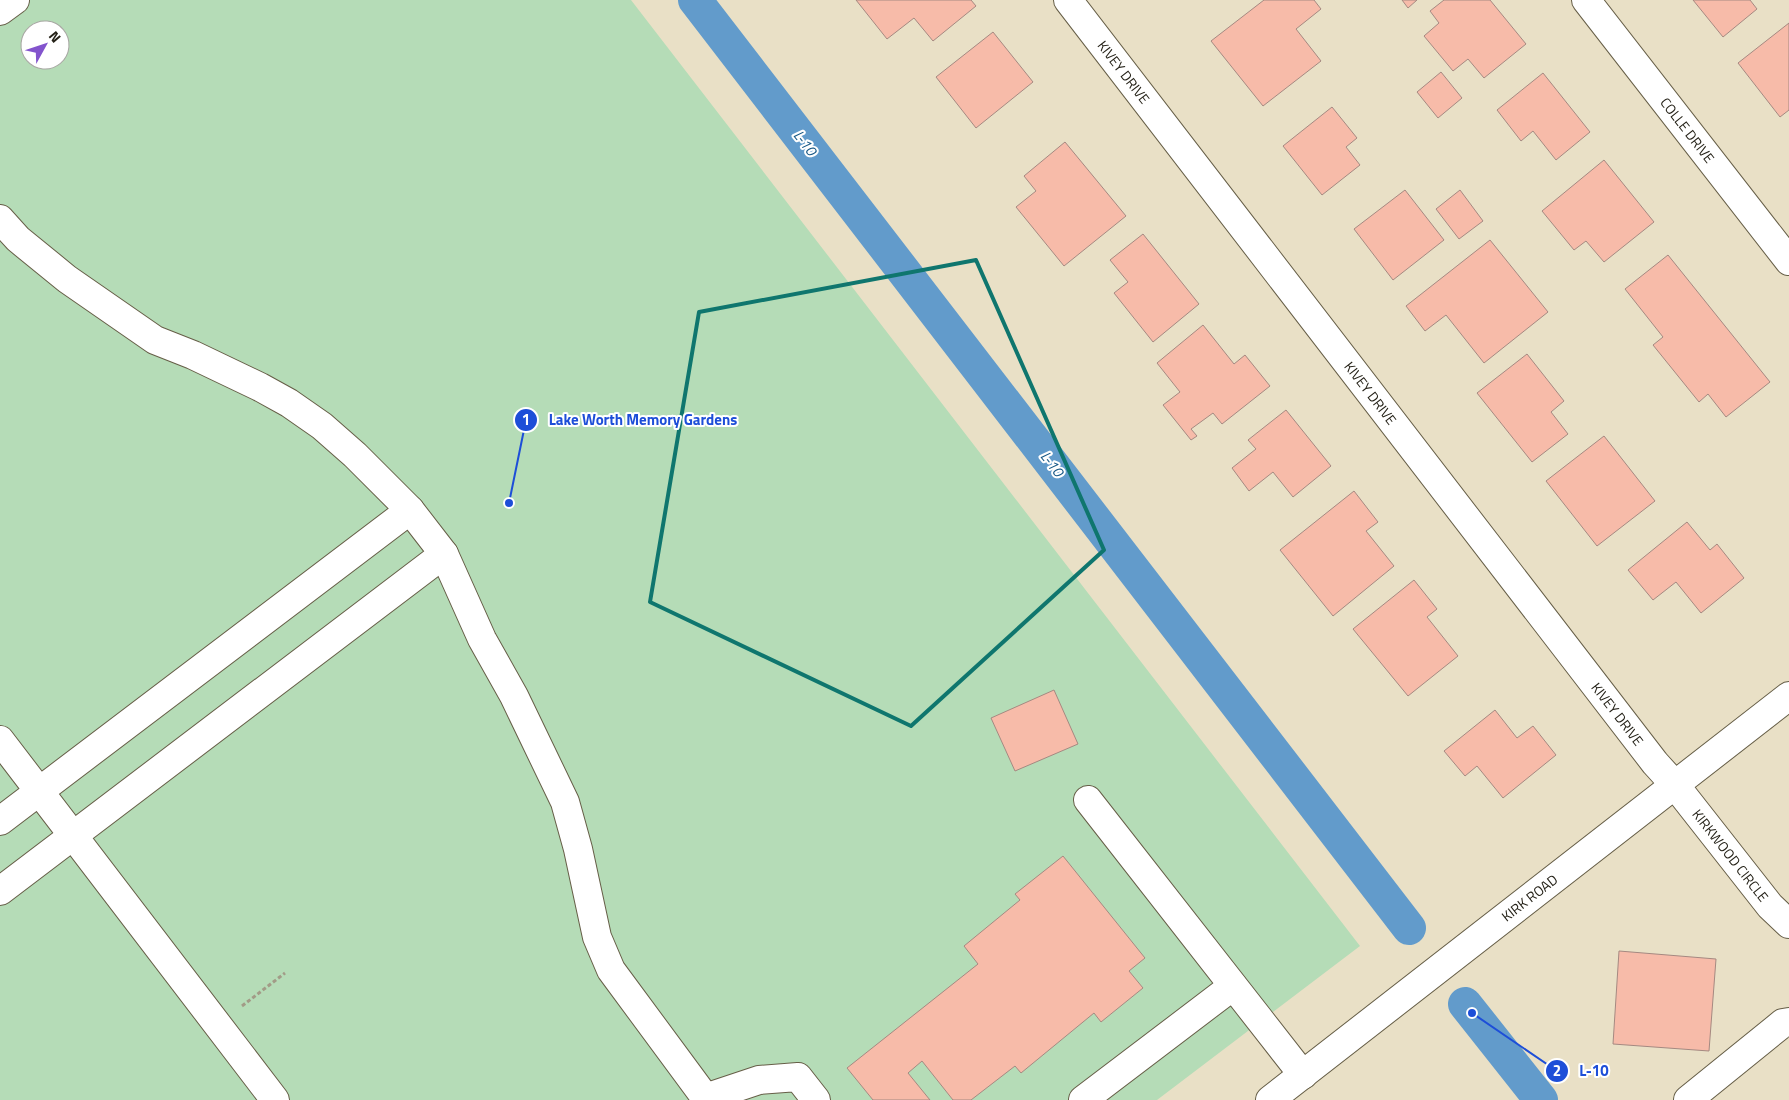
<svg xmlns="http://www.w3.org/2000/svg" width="1789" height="1100" font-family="'Titillium Web',sans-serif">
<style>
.green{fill:#b5dcb7;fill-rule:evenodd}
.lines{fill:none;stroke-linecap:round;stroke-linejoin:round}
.canal{stroke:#629bcb;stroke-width:34}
.building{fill:#f7bba9;stroke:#a58981}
.minor-casing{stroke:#665e47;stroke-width:30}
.path{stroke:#a29b87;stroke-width:3;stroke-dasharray:4 2.5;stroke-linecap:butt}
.minor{stroke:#fff;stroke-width:28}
.marked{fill:none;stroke:#0f766e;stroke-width:4;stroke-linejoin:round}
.labels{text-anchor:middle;stroke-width:4;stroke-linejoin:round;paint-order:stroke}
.street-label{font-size:14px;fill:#252218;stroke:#fff}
.water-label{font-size:15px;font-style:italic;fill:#165785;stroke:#fff}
.leader{fill:none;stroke:#1d4ed8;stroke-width:2}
.callout-dot{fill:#1d4ed8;stroke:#fff;stroke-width:2}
.mark-label{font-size:15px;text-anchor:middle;font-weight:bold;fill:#fff}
.callout-label{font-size:15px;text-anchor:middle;font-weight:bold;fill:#1d4ed8;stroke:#fff;stroke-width:4;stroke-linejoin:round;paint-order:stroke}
</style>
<rect width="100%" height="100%" fill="#e9e0c6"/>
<!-- green -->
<path class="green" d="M0,0h631l729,946 -203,154h-1157zM30,30h30v30h-30z"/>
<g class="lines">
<!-- canal -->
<path class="canal" d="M695,0l714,928
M1465,1004l76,96"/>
</g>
<!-- building -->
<path class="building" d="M856,0h115l5,6 -43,35 -19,-23 -27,21z
M1264,0h50l7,9 -25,20 25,32 -58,45 -52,-65z
M1402,0h15l-9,8z
M1444,0h46l36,44 -42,34 -16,-19 -15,12 -29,-35 15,-13 -9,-12z
M1693,0h57l7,9 -34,28z
M1789,23v87l-9,7 -42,-54z
M993,32l40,50 -57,46 -40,-51z
M1441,72l21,26 -24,20 -21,-26z
M1543,73l47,59 -34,28 -23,-29 -12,10 -24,-31z
M1332,107l25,31 -11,9 14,18 -38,30 -39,-49z
M1065,142l61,74 -62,50 -48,-59 20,-16 -12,-15z
M1604,160l50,62 -50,40 -18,-21 -12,9 -32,-39z
M1405,190l39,50 -51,40 -39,-51z
M1460,190l23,31 -24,18 -23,-30z
M1143,234l56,70 -46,38 -39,-49 14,-11 -18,-22z
M1490,240l58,72 -64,51 -38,-48 -21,16 -19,-25z
M1668,255l102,127 -44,35 -18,-23 -9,8 -46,-57 10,-8 -38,-48z
M1203,325l31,39 11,-9 25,31 -48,38 -9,-11 -22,16 6,7 -6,4 -28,-35 17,-13 -23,-29z
M1527,354l37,47 -13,11 17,22 -36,28 -55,-69z
M1286,410l45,56 -38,31 -20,-25 -24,19 -17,-23 24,-19 -8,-9z
M1604,436l51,65 -58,45 -51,-65z
M1354,491l24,31 -12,9 28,35 -61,50 -53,-66z
M1687,522l23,28 7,-6 27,34 -43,35 -25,-31 -23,18 -25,-30z
M1414,580l23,29 -10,8 31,39 -50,40 -55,-67z
M1054,690l24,54 -63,27 -24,-53z
M1495,710l22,28 16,-12 23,29 -53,43 -26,-32 -12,10 -21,-25z
M1063,856l82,102 -16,13 14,17 -42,34 -7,-9 -73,60 -6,-7 -44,34h-18l-31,-39 -14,12 22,27h-57l-26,-32 131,-104 -14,-18 56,-46 -5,-6z
M1619,951l97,8 -7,92 -96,-7z"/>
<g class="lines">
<defs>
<g id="minor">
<path id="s1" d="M1068,0l587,763 20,22 95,121 19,18"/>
<path id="s2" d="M1586,0l203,261"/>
<path d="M0,11l15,-11"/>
<path d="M0,219l18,20 49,40 88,61 38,15 67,32 29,16 33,23 33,29 55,55 34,44 38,85 32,57 51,106 13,47 19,88 14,33 96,130"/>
<path d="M0,740l275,360"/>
<path d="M1088,800l215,275"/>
<path d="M0,821l410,-311"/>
<path d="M0,891l444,-337"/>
<path d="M705,1098l54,-18 39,-3 18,23"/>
<path d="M1083,1100l150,-114"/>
<path id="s3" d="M1270,1100l519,-404"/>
<path d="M1688,1100l95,-77 6,-1"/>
</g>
</defs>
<!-- minor casing -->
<use href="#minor" class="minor-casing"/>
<!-- path -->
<path class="path" d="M242,1006l43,-33"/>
<!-- minor -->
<use href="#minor" class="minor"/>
</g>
<!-- marked area -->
<path class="marked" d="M976,260l128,290 -193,176 -261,-124 49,-290z"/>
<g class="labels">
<!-- street labels -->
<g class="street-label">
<text dy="5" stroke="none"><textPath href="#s1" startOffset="91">KIVEY DRIVE</textPath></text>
<text dy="5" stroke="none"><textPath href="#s2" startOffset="165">COLLE DRIVE</textPath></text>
<text dy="5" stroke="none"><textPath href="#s1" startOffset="496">KIVEY DRIVE</textPath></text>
<text dy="5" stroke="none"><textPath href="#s1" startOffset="901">KIVEY DRIVE</textPath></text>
<text dy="5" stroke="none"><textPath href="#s1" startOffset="1082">KIRKWOOD CIRCLE</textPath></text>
<text dy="5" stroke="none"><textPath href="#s3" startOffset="329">KIRK ROAD</textPath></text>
</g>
<!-- water labels -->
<g class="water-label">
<text transform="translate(805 143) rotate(52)" y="5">L-10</text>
<text transform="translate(1052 464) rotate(52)" y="5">L-10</text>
</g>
</g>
<!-- callouts -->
<path class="leader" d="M509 503L526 420M1472 1013L1557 1071"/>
<g class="callout-dot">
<circle cx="509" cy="503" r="5"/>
<circle cx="1472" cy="1013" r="5"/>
<circle cx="526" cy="420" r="12"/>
<circle cx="1557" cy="1071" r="12"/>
</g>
<g class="mark-label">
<text x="526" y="425">1</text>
<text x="1557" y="1076">2</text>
</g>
<g class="callout-label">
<text x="643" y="425">Lake Worth Memory Gardens</text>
<text x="1594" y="1076">L-10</text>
</g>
<!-- north arrow -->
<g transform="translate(45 45) rotate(50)"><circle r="24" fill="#ffffff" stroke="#a8a7a3"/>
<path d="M0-4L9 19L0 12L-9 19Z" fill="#8354cd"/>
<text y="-8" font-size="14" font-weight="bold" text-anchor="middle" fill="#252218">N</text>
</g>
</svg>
